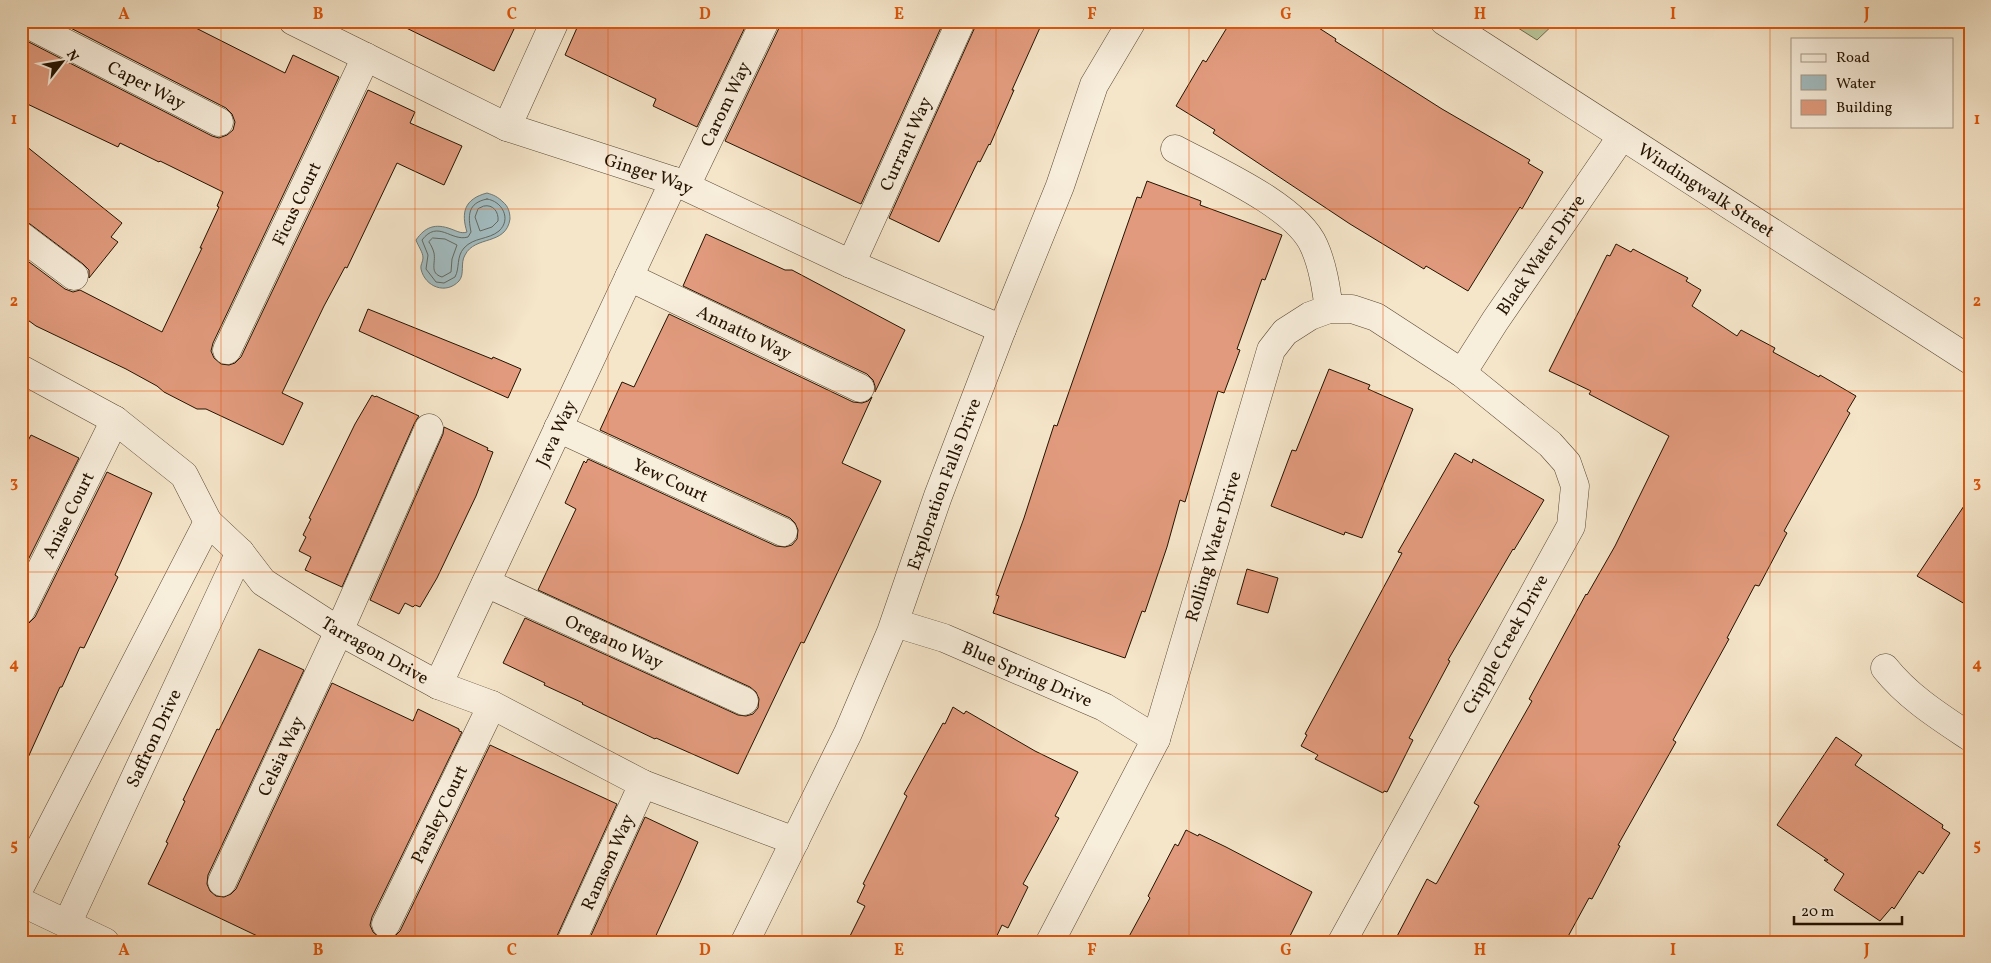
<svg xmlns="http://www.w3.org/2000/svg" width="1991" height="963" font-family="Vollkorn,serif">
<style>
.green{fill:#b8c599;stroke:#6e6c4c}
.water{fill:#a2bcc1;stroke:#6f7874}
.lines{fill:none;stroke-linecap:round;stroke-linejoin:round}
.shore{stroke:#626860;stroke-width:1}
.building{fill:#e19a7d;stroke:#231300}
.minor-casing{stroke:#584832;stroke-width:29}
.tertiary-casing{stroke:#584832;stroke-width:29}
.minor{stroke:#f8eedc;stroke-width:28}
.tertiary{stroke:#f8eedc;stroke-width:28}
.grid{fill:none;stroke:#de560b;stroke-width:1;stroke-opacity:0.55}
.labels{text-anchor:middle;stroke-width:5;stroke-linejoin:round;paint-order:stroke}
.street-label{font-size:18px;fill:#231300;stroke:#f8eedc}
.neatline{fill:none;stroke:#de560b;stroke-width:2}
.grid-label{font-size:16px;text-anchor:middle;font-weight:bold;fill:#de560b}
</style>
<rect width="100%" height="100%" fill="#f5e5c9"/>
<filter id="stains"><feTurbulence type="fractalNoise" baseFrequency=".004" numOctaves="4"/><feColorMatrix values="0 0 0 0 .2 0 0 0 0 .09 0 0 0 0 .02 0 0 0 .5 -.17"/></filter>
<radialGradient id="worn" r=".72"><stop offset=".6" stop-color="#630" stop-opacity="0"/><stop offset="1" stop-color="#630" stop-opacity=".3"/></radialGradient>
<!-- green -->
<path class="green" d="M1507,21h50l-20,19z"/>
<!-- water -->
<path class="water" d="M487,193c7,2 11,4 16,9 5,4 7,10 7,17 -4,27 -35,16 -45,36 -5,8 0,19 -6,26 -13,14 -34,6 -38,-12 -1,-4 2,-7 2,-11 0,-6 -5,-12 -7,-18 9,-13 19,-17 35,-11 6,2 10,5 16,3 -6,-19 -3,-33 20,-39z"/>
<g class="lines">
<!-- shore -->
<path class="shore" d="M487,199c15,2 25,20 12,32 -11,9 -25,6 -35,17 -8,9 -4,20 -9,29l-11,6 -8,-1 -10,-13 2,-14 -6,-15c16,-21 29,2 46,-3l3,-5c-3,-16 -4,-29 16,-33z
M484,206c9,-2 15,6 14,15l-6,6 -12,4 -5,-14 3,-8z
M433,238l12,1 12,6 -5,14 -1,13 -9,5c-13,-4 -6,-14 -8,-24 -1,-4 -3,-8 -5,-11z"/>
</g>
<!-- building -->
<path class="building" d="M57,21h125l103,52 8,-18 46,22 -126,266 -2,8 3,7 7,6 8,1 6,-2 6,-6 127,-267 47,22 -5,11 52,23 -18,39 -47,-22 -50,105 -2,-1 -21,39 -42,87 21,10 -20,42 -77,-36h-9l-33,-17 -7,-6 -31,-17 -90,-43 -15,-11v-59l44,33 8,3 7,-2 82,42 40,-84h-2l19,-41 -2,-1 6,-14 -63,-31 -1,1 -39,-19 -2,4 -97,-46v-63l191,98 7,2 8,-3 6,-5 2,-8 -3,-8 -6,-6z
M392,21h106l16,8 -20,42z
M580,21h168l-51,106 -44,-21 3,-7 -91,-44z
M780,21h164l-83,183 -136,-63 54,-113z
M976,21h67l-31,69h2l-24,55 -1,-1 -9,18 -2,-1 -39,81 -50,-24 86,-191z
M1231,21h77l28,18 -1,2 107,68 88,51 -2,3 15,9 -21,37 -2,-2 -52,84 -42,-25 -2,3 -74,-45 -137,-91 2,-3 -39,-24 27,-46 3,2z
M21,142l101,81 -11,14 7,5 -29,36v-8l-6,-6 -53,-40 -9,-3z
M1147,181l54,20 -1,4 82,30 -17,45 -3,-1 -25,70 3,1 -16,43 -6,-2 -33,111 -5,-2 -13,47 -22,65 -3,-1 -17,47 -132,-45 6,-17 -3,-1 28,-77 30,-93 3,1 80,-229 4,1z
M706,234l79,36h7l113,60 -30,62v-6l-2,-6 -6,-6 -184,-88z
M1616,244l15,8 2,-3 55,29 -2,3 15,9 -9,16 45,30 4,-6 34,18 -2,4 46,25 1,-2 36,21 -9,15 3,2 -66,118 3,2 -28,53 -4,-1 -28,53 2,1 -56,101 3,2 -58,103 2,1 -28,53 -3,-1 -24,44h-171l33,-63 9,5 2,-3 41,-75 -5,-3 58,-102 -3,-2 57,-105 1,1 28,-49 54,-110 -80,-42 2,-3 -42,-20 58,-116 3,1z
M368,309l124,50 1,-2 28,12 -13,29 -149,-67z
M669,314l184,88 9,1 6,-2 4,-4 -30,66 39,18 -77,162 -3,-1 -63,132 -82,-36 -1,1 -73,-35 1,-1 -39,-18 1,-2 -42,-20 22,-45 213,97 8,1 7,-2 5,-6 1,-9 -3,-7 -6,-5 -212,-97 38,-81 -11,-6 19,-42 2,2 2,-4 188,87 9,1 7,-2 5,-6 1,-9 -3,-7 -5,-5 -190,-88 22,-48 12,5z
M1329,369l41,16 -2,4 45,20 -51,129 -17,-6 -1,3 -73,-29 21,-56 4,1z
M372,395l3,2 1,-1 43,20 -4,6 -73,165 -37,-17 6,-13 -12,-6 7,-14 -3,-2 8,-16 -2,-1 46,-94z
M444,427l44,21 -1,2 6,2 -17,44 -39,82 -17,29 -5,-2 -2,2 -8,-4 -6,11 -29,-14 73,-166z
M31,435l48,23 -58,116v-120z
M1455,453l17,10 1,-4 71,41 -30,50 -1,-1 -65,111 2,1 -41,77 4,2 -26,52 -3,-1 -1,2 -68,-34 3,-4 -17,-9 6,-11 -2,-1 97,-181 -4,-1z
M107,472l45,21 -37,82 3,2 -34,71 -4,-1 -18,40h-2l-39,86v-147l8,-3 6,-6z
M1970,497v110l-53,-31z
M1247,569l31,9 -10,35 -31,-9z
M259,649l45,21 -96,205 -1,9 3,7 6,5 8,1 7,-3 5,-5 96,-206 81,38 5,-12 41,20v2l3,1 -90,185 -2,8 3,7 7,6 8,1 6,-2 6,-6 90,-186 127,59 -60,132 -1,6h-286l-122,-58 20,-41 -2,-1 19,-41 -2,-1 34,-71 2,1z
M953,707l11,7 2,-3 69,40 43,21 -23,44 4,2 -36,66 5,3 -20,41 -6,-3 -8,17h-147l18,-36 -8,-4 8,-17 -2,-1 44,-88 -3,-2 39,-71 2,1z
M1836,737l26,18 -7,10 88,60 -1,3 8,5 -27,41 -4,-3 -25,38 -2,-2 -12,14 -46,-31 10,-16 -20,-14h4l-51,-35z
M645,817l53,25 -19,43 -26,57h-65z
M1186,830l12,6 1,-2 27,13 86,45 -25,50h-161l24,-44 -2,-2 27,-52 3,2z"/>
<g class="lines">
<defs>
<g id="minor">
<path id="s1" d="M22,21l197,101"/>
<path id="s2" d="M293,21l214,106 167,54 177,83 151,65"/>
<path d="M507,127l48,-106"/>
<path d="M1175,149c39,21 122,57 139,97 9,20 12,42 15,63"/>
<path id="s3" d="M686,186l79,-165"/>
<path d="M21,236l53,40"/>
<path id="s4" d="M851,264l110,-243"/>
<path id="s5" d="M629,277l231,111"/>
<path id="s6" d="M227,350l139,-293"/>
<path id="s7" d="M21,369l94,51 69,55 24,47 32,30 23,30 76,49 99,54 54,20 151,79 152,57"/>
<path id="s8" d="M1462,373l33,-52 127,-185"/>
<path id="s9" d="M558,428l225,104"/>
<path id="s10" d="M486,583l258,118"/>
<path id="s11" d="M21,610l94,-190"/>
<path id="s12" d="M895,623l49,15 160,69 52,32"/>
<path d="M1885,668c23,29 55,49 85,69"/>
<path id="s13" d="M438,685l236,-504"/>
<path id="s14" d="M222,882l117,-251 90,-203"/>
<path d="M21,885l187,-363"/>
<path d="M21,902l84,40"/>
<path id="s15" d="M67,924l173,-372"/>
<path id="s16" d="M386,924l106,-219"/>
<path id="s17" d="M571,942l72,-158"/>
<path id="s18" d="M1050,942l106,-203 115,-389 14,-18 25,-16 19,-7h23l24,8 86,56 88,71 17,19 8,23 -4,40 -229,416"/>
</g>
<g id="tertiary">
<path id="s19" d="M1444,21l526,339"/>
<path id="s20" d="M745,942l103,-209 43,-101 47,-136 64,-167 58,-143 34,-101 38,-64"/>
</g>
</defs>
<!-- minor casing -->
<use href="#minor" class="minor-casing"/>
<!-- tertiary casing -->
<use href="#tertiary" class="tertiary-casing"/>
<!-- minor -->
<use href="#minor" class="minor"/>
<!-- tertiary -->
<use href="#tertiary" class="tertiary"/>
</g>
<!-- grid -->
<path class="grid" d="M221,21v921M415,21v921M608,21v921M802,21v921M996,21v921M1189,21v921M1383,21v921M1576,21v921M1770,21v921M21,209h1949M21,391h1949M21,572h1949M21,754h1949"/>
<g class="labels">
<!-- street labels -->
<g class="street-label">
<text dy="6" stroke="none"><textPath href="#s1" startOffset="140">Caper Way</textPath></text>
<text dy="6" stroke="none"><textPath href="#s3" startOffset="91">Carom Way</textPath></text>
<text dy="6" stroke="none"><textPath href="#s4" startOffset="132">Currant Way</textPath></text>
<text dy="6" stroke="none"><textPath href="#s2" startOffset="388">Ginger Way</textPath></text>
<text dy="6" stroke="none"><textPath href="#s19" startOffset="312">Windingwalk Street</textPath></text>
<text dy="6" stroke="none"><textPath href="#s6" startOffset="162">Ficus Court</textPath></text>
<text dy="6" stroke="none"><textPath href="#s8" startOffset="142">Black Water Drive</textPath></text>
<text dy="6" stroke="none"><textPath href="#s5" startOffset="128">Annatto Way</textPath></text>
<text dy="6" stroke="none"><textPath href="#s13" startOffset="278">Java Way</textPath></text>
<text dy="6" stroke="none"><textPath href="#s9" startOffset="124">Yew Court</textPath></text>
<text dy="6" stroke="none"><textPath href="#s20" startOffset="500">Exploration Falls Drive</textPath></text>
<text dy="6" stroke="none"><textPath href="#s11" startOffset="106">Anise Court</textPath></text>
<text dy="6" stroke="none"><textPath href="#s18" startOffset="430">Rolling Water Drive</textPath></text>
<text dy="6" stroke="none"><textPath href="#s10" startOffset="141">Oregano Way</textPath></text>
<text transform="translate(1505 644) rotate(-61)" y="6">Cripple Creek Drive</text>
<text dy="6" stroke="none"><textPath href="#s7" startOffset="461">Tarragon Drive</textPath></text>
<text dy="6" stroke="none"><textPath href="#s12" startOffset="142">Blue Spring Drive</textPath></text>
<text dy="6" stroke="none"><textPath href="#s15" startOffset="205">Saffron Drive</textPath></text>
<text dy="6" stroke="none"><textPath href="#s14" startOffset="139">Celsia Way</textPath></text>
<text dy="6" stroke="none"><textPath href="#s16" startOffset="122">Parsley Court</textPath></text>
<text dy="6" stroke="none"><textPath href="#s17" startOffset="88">Ramson Way</textPath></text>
</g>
</g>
<!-- margin -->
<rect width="1991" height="963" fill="none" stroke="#f5e5c9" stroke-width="55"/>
<!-- legend -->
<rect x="1791" y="38" width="162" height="90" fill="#f8eedc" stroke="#a39684"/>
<rect x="1801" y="54" width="25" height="8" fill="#f8eedc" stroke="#a39684"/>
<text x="1836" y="62" font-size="15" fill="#231300">Road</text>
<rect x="1801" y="75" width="25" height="15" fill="#a2bcc1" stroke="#a39684"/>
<text x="1836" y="88" font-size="15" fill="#231300">Water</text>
<rect x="1801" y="100" width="25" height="15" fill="#e19a7d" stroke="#a39684"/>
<text x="1836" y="112" font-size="15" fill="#231300">Building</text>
<!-- north arrow -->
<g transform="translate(62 62) rotate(59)" stroke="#f8eedc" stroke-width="4" paint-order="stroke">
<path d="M0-4L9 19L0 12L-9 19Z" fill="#231300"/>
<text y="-8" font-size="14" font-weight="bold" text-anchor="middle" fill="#231300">N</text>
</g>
<!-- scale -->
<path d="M1794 916v8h108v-8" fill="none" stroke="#231300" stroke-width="2.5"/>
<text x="1801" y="916" font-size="15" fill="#231300" stroke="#f8eedc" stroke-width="4" paint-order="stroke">20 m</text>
<rect x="28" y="28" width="1936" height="908" class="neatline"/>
<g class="grid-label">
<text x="124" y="19">A</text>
<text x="318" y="19">B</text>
<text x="512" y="19">C</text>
<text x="705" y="19">D</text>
<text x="899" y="19">E</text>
<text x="1092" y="19">F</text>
<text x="1286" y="19">G</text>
<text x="1480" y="19">H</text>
<text x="1673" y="19">I</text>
<text x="1867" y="19">J</text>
<text x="14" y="124">1</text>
<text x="1977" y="124">1</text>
<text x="14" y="306">2</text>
<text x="1977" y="306">2</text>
<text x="14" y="487">3</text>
<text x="1977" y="487">3</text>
<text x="14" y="669">4</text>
<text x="1977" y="669">4</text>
<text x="14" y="850">5</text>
<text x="1977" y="850">5</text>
<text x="124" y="955">A</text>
<text x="318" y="955">B</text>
<text x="512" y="955">C</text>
<text x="705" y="955">D</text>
<text x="899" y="955">E</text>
<text x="1092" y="955">F</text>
<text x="1286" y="955">G</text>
<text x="1480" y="955">H</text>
<text x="1673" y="955">I</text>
<text x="1867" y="955">J</text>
</g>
<rect width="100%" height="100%" filter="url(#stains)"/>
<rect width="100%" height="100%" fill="url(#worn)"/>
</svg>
